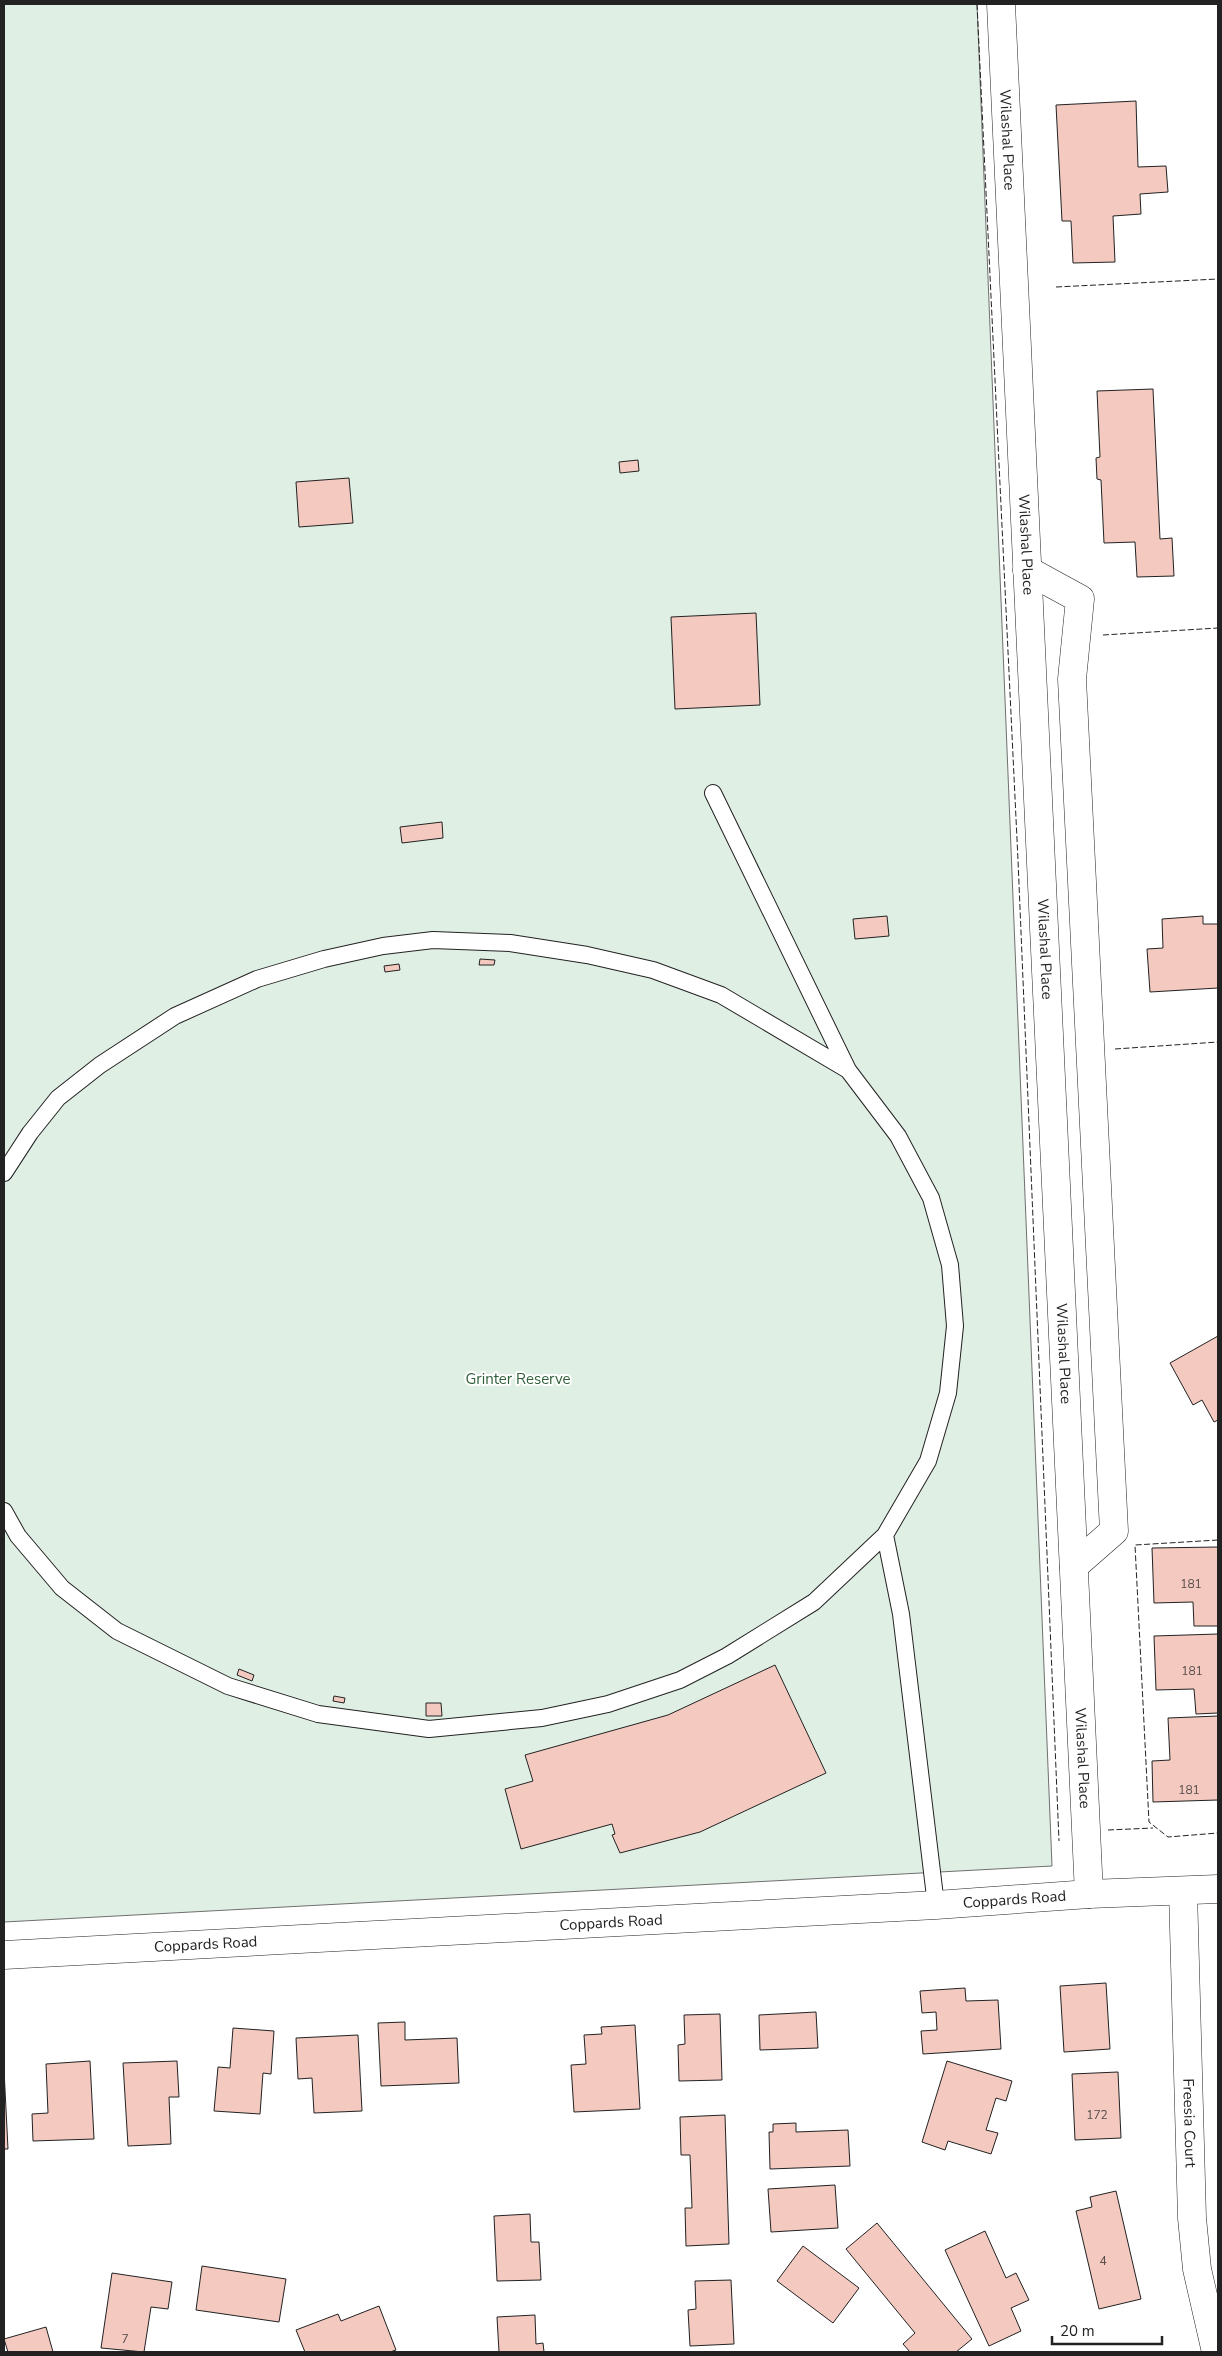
<svg xmlns="http://www.w3.org/2000/svg" width="1222" height="2356" font-family="'Nunito Sans',sans-serif">
<style>
.green{fill:#e0efe3;stroke:#6f6f6f}
.building{fill:#f3c9c0;stroke:#222}
.lines{fill:none;stroke-linecap:round;stroke-linejoin:round}
.lane-casing{stroke:#222;stroke-width:18}
.street-casing{stroke:#222;stroke-width:29}
.secondary-casing{stroke:#222;stroke-width:29}
.lane{stroke:#fff;stroke-width:16}
.street{stroke:#fff;stroke-width:28}
.secondary{stroke:#fff;stroke-width:28}
.fence{stroke:#222;stroke-width:1;stroke-dasharray:6 2.5;stroke-linecap:butt}
.labels{text-anchor:middle;stroke-width:4;stroke-linejoin:round;paint-order:stroke}
.number-label{font-size:12px;fill:#564c4a}
.street-label{font-size:15px;fill:#222;stroke:#fff}
.park-label{font-size:15px;fill:#2f5e38;stroke:#fff}
</style>
<rect width="100%" height="100%" fill="#fff"/>
<!-- green -->
<path class="green" d="M4,4h973l75,1862 -1048,56z"/>
<!-- building -->
<path class="building" d="M1136,101l2,66 28,-1 2,26 -28,2 1,20 -28,2 2,46 -42,1 -2,-42h-9l-6,-116z
M1153,389l7,150 12,-1 2,38 -37,1 -2,-35 -31,1 -3,-63 -4,-1 -1,-21 4,-1 -3,-66z
M638,460l1,11 -19,2 -1,-11z
M349,478l4,45 -54,4 -3,-45z
M756,613l4,92 -85,4 -4,-92z
M442,822l1,16 -41,5 -2,-16z
M887,916l2,20 -34,3 -2,-20z
M1203,916v8h15v64l-68,4 -3,-43 16,-1 -1,-29z
M480,959l15,1 -1,5h-15z
M399,964l1,6 -15,2 -1,-6z
M1218,1336v84l-4,2 -12,-22 -9,5 -23,-42z
M1218,1547v79h-24l-1,-24 -39,1 -2,-55z
M1218,1634v79l-22,1 -2,-25 -38,1 -2,-54z
M775,1665l51,108 -126,59 -80,21 -8,-18 3,-1 -3,-10 -91,25 -16,-60 28,-8 -8,-26 143,-40z
M239,1669l15,6 -2,6 -15,-6z
M334,1696l11,2 -1,5 -11,-2z
M426,1703h15l1,13h-16z
M1218,1716v84l-65,2 -1,-41 18,-1 -2,-42z
M1106,1983l4,66 -46,3 -4,-66z
M965,1988l1,13 32,-1 3,49 -78,5 -2,-23 16,-1 -1,-18 -14,1 -2,-22z
M816,2012l2,36 -58,2 -1,-35z
M720,2014l2,66 -43,1 -1,-36 7,-1 -1,-29z
M405,2022v18l52,-2 2,45 -78,3 -3,-63z
M635,2025l5,84 -66,3 -3,-47 15,-1 -2,-29 18,-1 -1,-7z
M233,2028l41,3 -3,43 -8,-1 -3,41 -46,-3 4,-44 12,1z
M358,2035l4,76 -48,2 -2,-35 -14,1 -2,-41z
M90,2061l4,78 -61,2 -1,-27 16,-1 -2,-49z
M177,2061l2,36h-10l2,47 -43,2 -5,-83z
M947,2061l65,20 -6,20 -10,-3 -10,32 12,3 -7,21 -43,-13 -3,9 -23,-8z
M4,2070l4,79h-4z
M1118,2072l3,66 -46,2 -3,-66z
M725,2115l4,129 -43,2 -1,-38h7l-2,-53h-9l-1,-38z
M796,2123v9l52,-2 2,36 -80,3 -1,-37h4v-8z
M835,2185l3,43 -67,4 -3,-43z
M1116,2191l25,108 -42,10 -23,-98 16,-4 -2,-10z
M530,2214l1,28h8l2,38 -44,1 -3,-65z
M877,2223l95,116 -16,13h-46l-7,-8 12,-11 -69,-84z
M985,2231l21,47 10,-5 13,27 -18,8 10,23 -32,15 -44,-96z
M803,2246l56,42 -26,35 -56,-42z
M202,2266l84,13 -7,43 -83,-12z
M112,2273l60,9 -4,27 -17,-2 -7,45 -43,-4z
M731,2280l3,64 -44,2 -2,-36 8,-1 -1,-28z
M379,2306l17,44 -6,2h-85l-9,-22 42,-16 3,7z
M535,2315l1,29 7,-1 1,9h-45l-2,-35z
M46,2327l7,25h-45l-4,-13z"/>
<g class="lines">
<defs>
<path id="lane" d="M713,793l135,277
M4,1173l26,-40 28,-35 42,-33 75,-49 82,-37 67,-20 59,-13 50,-6 77,3 77,12 66,15 68,25 127,75 50,66 33,62 19,67 5,61 -7,67 -20,68 -43,74 -71,67 -87,54 -47,24 -72,24 -66,14 -113,11 -111,-15 -90,-28 -111,-55 -55,-43 -44,-52 -14,-25
M885,1535l16,79 35,291"/>
<g id="street">
<path id="s1" d="M1001,4l88,1890"/>
<path d="M1027,570l53,29 -8,80 42,852 -40,35"/>
<path id="s2" d="M1183,1891l9,327 5,51 19,83"/>
</g>
<g id="secondary">
<path id="s3" d="M4,1955l932,-50 153,-11 129,-5"/>
</g>
</defs>
<!-- lane casing -->
<use href="#lane" class="lane-casing"/>
<!-- street casing -->
<use href="#street" class="street-casing"/>
<!-- secondary casing -->
<use href="#secondary" class="secondary-casing"/>
<!-- lane -->
<use href="#lane" class="lane"/>
<!-- street -->
<use href="#street" class="street"/>
<!-- secondary -->
<use href="#secondary" class="secondary"/>
<!-- fence -->
<path class="fence" d="M977,4l41,856 41,981
M1056,287l162,-8
M1103,635l115,-7
M1115,1049l103,-7
M1218,1540l-83,5 14,277 19,15 50,-4
M1108,1830l45,-2"/>
</g>
<g class="labels">
<!-- number labels -->
<g class="number-label">
<text x="1191" y="1588">181</text>
<text x="1192" y="1675">181</text>
<text x="1189" y="1794">181</text>
<text x="1097" y="2119">172</text>
<text x="1103" y="2265">4</text>
<text x="125" y="2343">7</text>
</g>
<!-- street labels -->
<g class="street-label">
<text dy="5" stroke="none"><textPath href="#s1" startOffset="136">Wilashal Place</textPath></text>
<text dy="5" stroke="none"><textPath href="#s1" startOffset="541">Wilashal Place</textPath></text>
<text dy="5" stroke="none"><textPath href="#s1" startOffset="946">Wilashal Place</textPath></text>
<text dy="5" stroke="none"><textPath href="#s1" startOffset="1351">Wilashal Place</textPath></text>
<text dy="5" stroke="none"><textPath href="#s1" startOffset="1756">Wilashal Place</textPath></text>
<text dy="5" stroke="none"><textPath href="#s3" startOffset="1012">Coppards Road</textPath></text>
<text dy="5" stroke="none"><textPath href="#s3" startOffset="608">Coppards Road</textPath></text>
<text dy="5" stroke="none"><textPath href="#s3" startOffset="202">Coppards Road</textPath></text>
<text dy="5" stroke="none"><textPath href="#s2" startOffset="232">Freesia Court</textPath></text>
</g>
<!-- park labels -->
<g class="park-label">
<text x="518" y="1384">Grinter Reserve</text>
</g>
</g>
<!-- border -->
<rect width="1222" height="2356" fill="none" stroke="#222222" stroke-width="10"/>
<!-- scale -->
<path d="M1052 2336v8h110v-8" fill="none" stroke="#222222" stroke-width="2.5"/>
<text x="1060" y="2336" font-size="15" fill="#222222" stroke="#ffffff" stroke-width="4" paint-order="stroke">20 m</text>
</svg>
